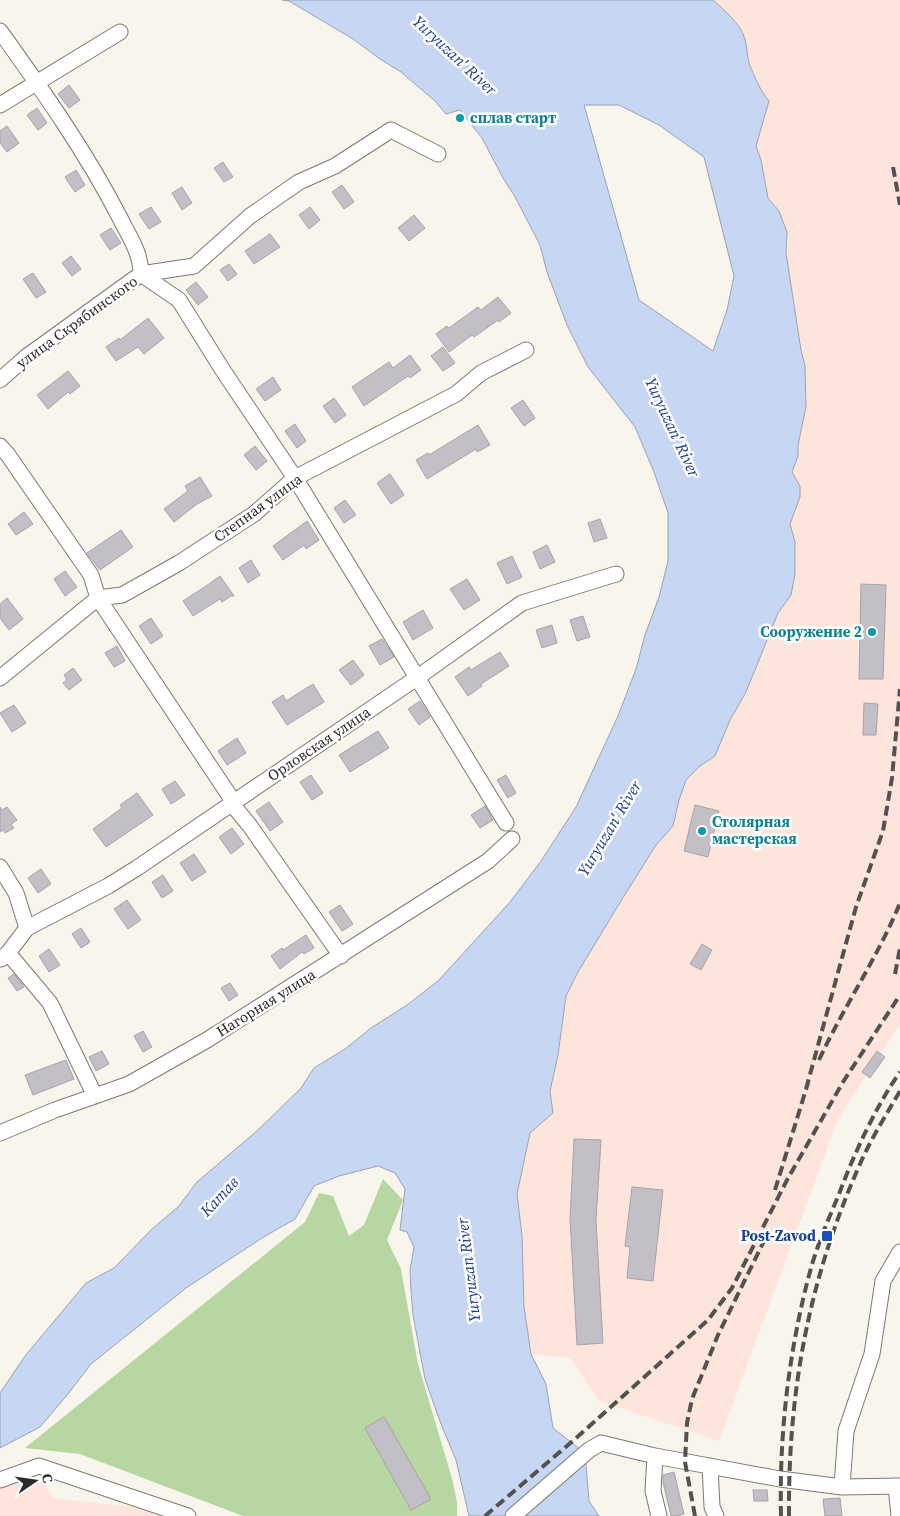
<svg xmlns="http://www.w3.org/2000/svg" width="900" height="1516" font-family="'Source Serif 4',serif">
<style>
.industrial{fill:#fee5db}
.green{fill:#b8d6a2}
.water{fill:#c7d6f3;stroke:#98a3b6;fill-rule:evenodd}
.building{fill:#c2bfc6;stroke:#a6a3aa}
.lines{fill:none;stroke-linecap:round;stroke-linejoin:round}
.minor-casing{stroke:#7c7972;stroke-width:17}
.minor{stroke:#fff;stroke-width:15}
.rail{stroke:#53524e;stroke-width:4;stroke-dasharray:10 5;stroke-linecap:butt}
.culture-dot{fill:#0f9aa8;stroke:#fff;stroke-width:2}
.transit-dot{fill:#1a4fb4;stroke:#fff;stroke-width:2}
.labels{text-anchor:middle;stroke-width:5;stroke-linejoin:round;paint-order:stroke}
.culture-label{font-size:15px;font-weight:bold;fill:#0d838f;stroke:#fff;text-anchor:start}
.street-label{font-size:15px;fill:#2c2b28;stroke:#fff}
.transit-label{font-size:15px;font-weight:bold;fill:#164399;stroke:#fff;text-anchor:end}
.water-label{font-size:16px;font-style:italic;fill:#193e8d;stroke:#fff}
</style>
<rect width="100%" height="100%" fill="#f8f5ed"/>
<!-- industrial -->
<path class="industrial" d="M713,0h187v1024l-62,95 -119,322 -120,-40 -29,-43 -39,-4 -7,-47 -2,-71 -5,-42 13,-61 23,-20 -3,-22 8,-36 8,-58 12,-25 38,-63 40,-64 17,-19 6,-26 7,-20 14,-14 15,-10 15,-36 16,-28 32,-79 13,-18 4,-21v-32l-5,-18 4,-12 -2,-40 6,-16v-11l4,-16 3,-63 -4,-16 -15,-97 2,-12 -9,-30 -11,-13 -7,-38 -6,-14 9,-25 5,-20 -10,-13 -2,-9 -8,-16 -4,-25 -9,-17z
M31,1477l11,3 11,18 108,12 13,6h-174v-28z"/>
<!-- green -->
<path class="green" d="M383,1179l20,21 -16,40 14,29 17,95 35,118 4,20v14h-214l-163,-62 -55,-6 280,-226 14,-29 14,3 16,40 15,-11z"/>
<!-- water -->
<path class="water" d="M282,0h431c13,12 27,23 32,39 2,8 2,16 4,24 5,13 11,27 20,38l-13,45 5,14 7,38 11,13 8,21 -1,21 15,97 4,16 1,41 -8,38v11l-6,16 8,14v11l-10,27 5,18v32l-4,21 -13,18 -32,79 -16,28 -15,36 -15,10 -14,14 -7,20 -6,26 -17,19 -40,64 -38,63 -12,24 -8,59 -8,36 3,22 -23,20 -13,61 5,42 2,71 7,47 15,30 7,44 32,25 4,48 10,15h-130l-13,-56 -15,-36 -16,-45 -12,-64 -2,-24 -1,-21 4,-23 -7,-15 -7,-2 5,-41 -10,-16 -17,-7 -39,10 -25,10 -19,33 -33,19 -76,50 -95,76 -23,30 -28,33 -40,21v-55l25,-37 61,-73 28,-15 38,-39 26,-22 19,-25 61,-52 43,-42 13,-20 31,-19 26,-21 36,-23 31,-24 72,-79 31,-41 35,-54 42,-91 18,-47 9,-34 14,-38 9,-36v-48l-14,-41 -19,-45 -47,-60 -21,-42 -20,-53 -7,-27 -26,-50 -11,-17 -21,-40 -22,-28 -14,4 -11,-13 -34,-29 -21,-13 -27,-20 -64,-38zM584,105h35l40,20 45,32 30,119 -7,34 -14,41 -74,-51z"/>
<!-- building -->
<path class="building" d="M69,85l11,15 -11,8 -11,-14z
M37,108l10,15 -9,7 -11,-15z
M7,126l12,17 -12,9 -7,-9v-12z
M223,162l10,15 -9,5 -10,-14z
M76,170l9,15 -10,7 -10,-15z
M342,185l12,17 -10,7 -12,-17z
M182,187l10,16 -10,7 -10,-17z
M151,207l10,15 -12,7 -10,-15z
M310,207l10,13 -11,9 -10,-14z
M414,215l11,13 -16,13 -11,-13z
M111,228l10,15 -11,7 -10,-15z
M270,234l10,13 -26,17 -9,-13z
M71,256l10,13 -9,7 -10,-13z
M229,264l8,10 -9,7 -8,-11z
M33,273l13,19 -10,6 -13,-19z
M196,282l12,15 -10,8 -12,-15z
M498,297l13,16 -12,9 -1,-2 -24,17 -2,-2 -23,17 -13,-18 11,-8 2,2 29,-21 3,3z
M148,318l16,20 -20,16 -6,-7 -22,14 -10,-14 13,-9 1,2z
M443,347l12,16 -12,8 -12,-15z
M410,355l11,15 -11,8 -2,-2 -44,30 -12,-19 37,-25 4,6z
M68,371l12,15 -10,8 -2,-2 -20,17 -11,-14z
M273,377l8,13 -16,11 -9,-12z
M334,398l12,17 -11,8 -12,-17z
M523,400l12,18 -11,8 -13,-18z
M295,424l11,17 -9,7 -12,-17z
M478,425l12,20 -13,7 -1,-3 -49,30 -11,-19 12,-7 1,2z
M255,446l12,15 -11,9 -12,-15z
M390,474l14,21 -13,9 -14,-21z
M200,477l12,19 -15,8 -23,18 -10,-13 24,-18 -3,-5z
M345,500l11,15 -12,8 -10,-15z
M24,512l9,12 -17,11 -8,-11z
M600,519l7,19 -13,4 -6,-19z
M307,521l12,19 -13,9 -2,-4 -21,15 -10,-14z
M121,530l12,17 -33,23 -13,-17z
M547,545l8,17 -15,7 -7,-17z
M512,556l10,21 -15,7 -10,-21z
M251,560l9,15 -12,8 -9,-15z
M65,571l12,16 -12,9 -11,-17z
M220,576l14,20h-3l-9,6 -2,-3 -27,17 -10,-15 26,-17z
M467,579l13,21 -16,10 -14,-21z
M861,584l25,1 -3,94h-24z
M7,598l16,21 -14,11 -9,-12v-14z
M423,610l10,18 -20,12 -10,-18z
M583,616l7,21 -13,4 -7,-21z
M151,618l12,18 -12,8 -12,-18z
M552,625l5,18 -15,5 -6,-18z
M382,639l12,18 -14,8 -11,-19z
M117,646l8,15 -11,6 -9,-14z
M500,652l9,14 -28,18 1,2 -14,10 -13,-19 14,-10 2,3z
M353,660l11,15 -13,10 -12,-15z
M73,668l9,12 -13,10 -6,-7 4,-3 -3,-5z
M313,684l11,18 -37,23 -15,-23 11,-7 3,6z
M420,701l10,16 -11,8 -11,-16z
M864,703l14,1 -2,31h-13z
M14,705l12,18 -14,9 -12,-19z
M378,731l11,17 -39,24 -11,-17z
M237,738l9,15 -19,12 -9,-14z
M311,775l12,18 -11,7 -12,-18z
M506,775l10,18 -8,5 -11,-18z
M175,781l10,14 -14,9 -9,-15z
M137,793l16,22 -47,32 -13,-18 29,-21 -2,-3z
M269,802l14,20 -13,9 -14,-20z
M695,805l24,6 -11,46 -24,-6z
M485,806l8,14 -13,8 -9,-13z
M0,807l2,3 5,-3 10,13 -6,4 3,4 -9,5 -2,-3 -3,2z
M232,828l12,16 -13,10 -12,-17z
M194,854l12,18 -14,9 -12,-18z
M41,869l10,15 -13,9 -10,-15z
M163,875l10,16 -11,7 -10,-16z
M127,900l14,20 -13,9 -14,-20z
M340,905l13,19 -11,7 -13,-19z
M81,928l9,14 -9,6 -9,-14z
M306,935l8,13 -10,6 -2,-2 -22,17 -9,-13 11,-8 1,2z
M702,944l10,6 -11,20 -11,-6z
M49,949l11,16 -11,7 -10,-16z
M14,974l10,13 -7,4 -9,-13z
M230,983l8,12 -9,6 -8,-13z
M143,1031l9,16 -9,5 -9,-16z
M102,1051l7,13 -13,7 -7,-14z
M877,1051l8,6 -15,21 -8,-6z
M66,1060l8,19 -41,16 -8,-20z
M574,1139l27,1 -5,81 7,122 -26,2 -7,-126z
M632,1187l31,3 -10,91 -26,-3 3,-31 -5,-1z
M384,1417l47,82 -20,11 -46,-82z
M674,1472l10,42 -7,2h-6l-8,-34v-7z
M753,1490h14l1,11h-14z
M840,1498l2,18h-17l-2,-17z"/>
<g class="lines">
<defs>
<path id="minor" d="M0,31c43,60 86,121 120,187 9,18 21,35 21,56l38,26 43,69 73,109 211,345
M0,105l120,-73
M0,380l26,-23 115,-83 53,-8 56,-50 49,-34 36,-16 56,-36 47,24
M0,446l8,9 83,120 7,23 133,200 1,6 18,22 91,130
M0,678l98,-80 24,-3 57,-32 75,-49 41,-36 161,-84 25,-21 45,-23
M0,867l16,26 11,35 -19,25 -7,6
M27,928l81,-42 29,-18 281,-191 104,-74 94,-29
M8,953l42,50 45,93
M0,1133l55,-23 74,-26 78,-44 281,-179 24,-22
M655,1456l-2,35 6,25
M710,1466l2,41 4,9
M0,1480l39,-14 149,50
M896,1486l3,30
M842,1487l4,-56 26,-77 11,-73 17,-29
M513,1516l76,-66 12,-7 54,13 125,23 62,8 58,-1"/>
</defs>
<!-- minor casing -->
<use href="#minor" class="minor-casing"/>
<!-- minor -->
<use href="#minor" class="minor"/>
<!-- rail -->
<path class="rail" d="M893,167l7,38
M895,974l5,-26
M819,1060c25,-54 59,-103 81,-157
M806,1089l50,-182 27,-76 9,-53 8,-89
M775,1190l33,-107
M485,1516l90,-77 133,-119 24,-32 55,-108 56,-98 57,-87
M695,1516l-10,-54 2,-39 5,-24 26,-64 47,-96
M781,1516c-2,-83 8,-168 30,-248 7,-25 18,-50 28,-74 15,-40 37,-88 61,-122
M789,1516c-1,-126 20,-237 71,-352 11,-25 26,-49 40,-73"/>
</g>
<!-- markers -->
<g class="culture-dot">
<circle cx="460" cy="118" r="5"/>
<circle cx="872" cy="632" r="5"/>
<circle cx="702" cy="831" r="5"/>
</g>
<rect class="transit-dot" x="821" y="1230" width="12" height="12" rx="2.5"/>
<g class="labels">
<!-- culture labels -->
<g class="culture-label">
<text x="470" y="123">сплав старт</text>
<text x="862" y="637" text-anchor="end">Сооружение 2</text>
<text x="712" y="827">Столярная<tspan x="712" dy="17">мастерская</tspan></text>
</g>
<!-- street labels -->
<g class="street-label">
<text transform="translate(77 322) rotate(-36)" y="5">улица Скрябинского</text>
<text transform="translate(258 508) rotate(-36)" y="5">Степная улица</text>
<text transform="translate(319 744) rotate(-34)" y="5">Орловская улица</text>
<text transform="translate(266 1003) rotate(-32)" y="5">Нагорная улица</text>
</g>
<!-- transit labels -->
<g class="transit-label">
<text x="816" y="1241">Post-Zavod</text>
</g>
<!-- water labels -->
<g class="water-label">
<text transform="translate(455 55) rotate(43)" y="6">Yuryuzan' River</text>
<text transform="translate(673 427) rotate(65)" y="6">Yuryuzan' River</text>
<text transform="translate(609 828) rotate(-59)" y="6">Yuryuzan' River</text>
<text transform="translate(219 1196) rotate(-47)" y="6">Катав</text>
<text transform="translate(468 1270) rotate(-97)" y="6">Yuryuzan River</text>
</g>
</g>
<!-- north arrow -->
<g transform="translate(35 1481) rotate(77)" stroke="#ffffff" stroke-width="4" paint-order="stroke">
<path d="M0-4L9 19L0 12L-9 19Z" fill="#2c2b28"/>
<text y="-8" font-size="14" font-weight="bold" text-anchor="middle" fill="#2c2b28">С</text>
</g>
</svg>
